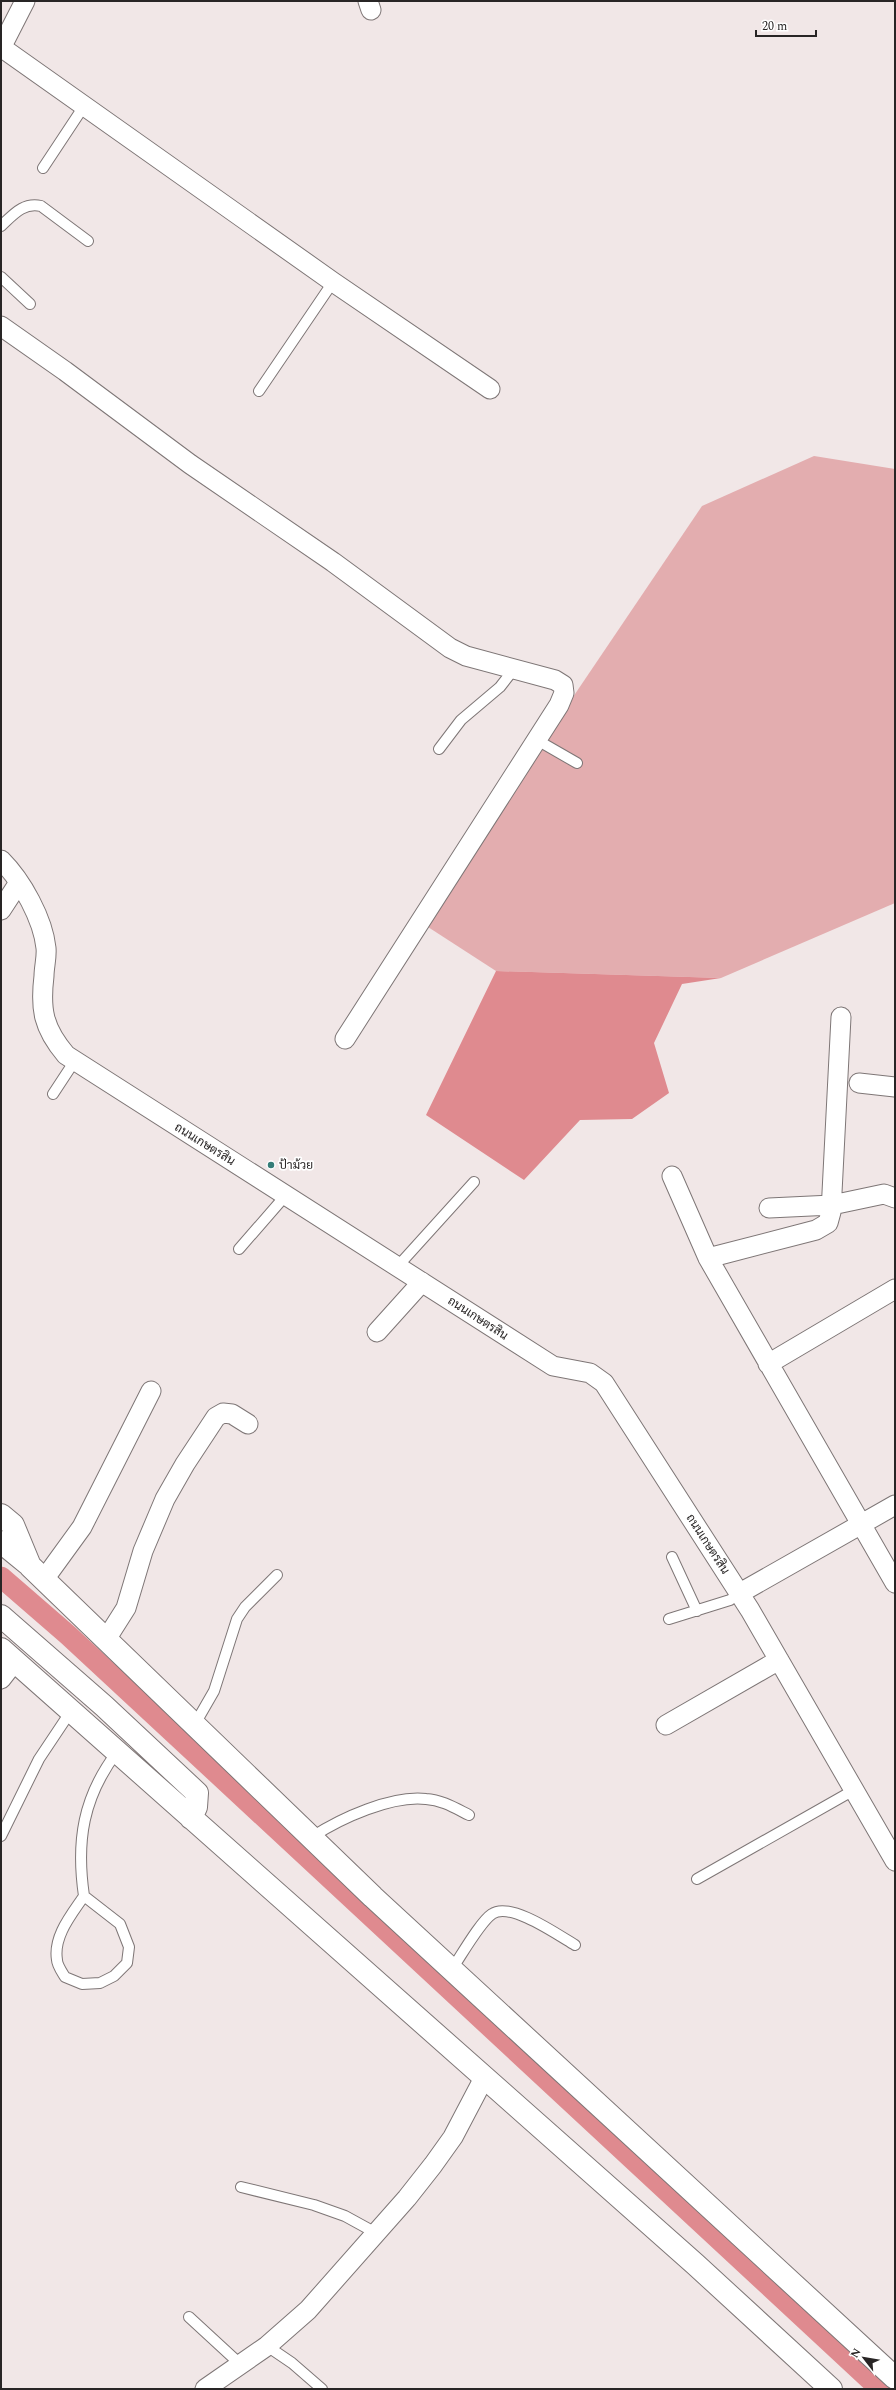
<svg xmlns="http://www.w3.org/2000/svg" width="896" height="2390" font-family="Spectral,Sarabun,serif">
<style>
.green{fill:#e3adaf}
.water{fill:#df8a8f}
.lines{fill:none;stroke-linecap:round;stroke-linejoin:round}
.canal{stroke:#df8a8f;stroke-width:21}
.service-casing{stroke:#7e7676;stroke-width:12}
.minor-casing{stroke:#7e7676;stroke-width:21}
.tertiary-casing{stroke:#7e7676;stroke-width:24}
.service{stroke:#fff;stroke-width:10}
.minor{stroke:#fff;stroke-width:19}
.tertiary{stroke:#fff;stroke-width:22}
.poi-dot{fill:#357d78;stroke:#fff;stroke-width:1.5}
.labels{text-anchor:middle;stroke-width:3.5;stroke-linejoin:round;paint-order:stroke}
.street-label{font-size:12px;fill:#282525;stroke:#fff}
.poi-label{font-size:12px;fill:#282525;stroke:#fff;text-anchor:start}
</style>
<rect width="100%" height="100%" fill="#f1e7e7"/>
<!-- green -->
<path class="green" d="M814,456l81,13v434l-174,75 -225,-7 -68,-44 145,-230 129,-191z"/>
<!-- water -->
<path class="water" d="M496,971l225,7 -39,6 -28,59 15,50 -37,26 -52,1 -56,60 -98,-65z"/>
<g class="lines">
<!-- canal -->
<path class="canal" d="M1,1577l67,58 812,754"/>
<defs>
<path id="service" d="M43,168l41,-62
M1,226c12,-11 22,-24 40,-20l47,35
M1,277l29,27
M259,391l74,-109
M537,740l40,23
M439,749l22,-29 39,-33 14,-18
M53,1094l21,-32
M239,1249l47,-54
M398,1266l76,-84
M672,1557l25,54
M669,1619l61,-19 10,-7
M195,1724l19,-33 23,-72 8,-12 32,-32
M1,1836l38,-77 32,-48
M312,1837c29,-19 80,-42 114,-38 16,1 29,9 43,16
M697,1879l157,-89
M84,1896l36,28 9,23 -2,16 -13,13 -14,7 -18,1 -17,-7c-3,-5 -8,-12 -8,-17 -4,-24 15,-46 27,-64 -8,-55 -1,-99 33,-144
M452,1969c9,-13 28,-47 40,-55 18,-13 66,21 83,31
M241,2187l73,18 31,11 31,17
M189,2317l51,47
M267,2346l25,17 30,26"/>
<path id="minor" d="M368,1l3,9
M1,47l332,235 157,107
M1,48l24,-47
M1,326l64,45 125,93 143,98 117,86 16,8 89,24 8,5 1,8 -5,12 -214,334
M1,860c21,21 42,59 45,88 1,9 -2,19 -2,28 -4,33 -1,52 22,79l487,311 37,7 14,10 146,227 145,251
M1,910l17,-26
M841,1017l-10,195 -3,11 -12,7 -108,28 187,325
M859,1083l36,4
M672,1176l36,82
M769,1208l63,-3 52,-11 11,4
M377,1332l45,-50
M768,1364l127,-75
M45,1578l37,-51 69,-136
M740,1593l155,-88
M107,1638l19,-30 17,-57 22,-52 20,-35 31,-47 7,-4 9,1 16,10
M1,1679l14,-18
M666,1725l113,-65
M205,2389l62,-43 41,-36 99,-112 26,-33 20,-28 31,-59"/>
<path id="tertiary" d="M1,1515l12,10 17,41 343,331 522,481
M1,1542l27,22
M1,1616l103,90 93,87 -1,14 -5,11
M1,1649l694,615 136,125"/>
</defs>
<!-- service casing -->
<use href="#service" class="service-casing"/>
<!-- minor casing -->
<use href="#minor" class="minor-casing"/>
<!-- tertiary casing -->
<use href="#tertiary" class="tertiary-casing"/>
<!-- service -->
<use href="#service" class="service"/>
<!-- minor -->
<use href="#minor" class="minor"/>
<!-- tertiary -->
<use href="#tertiary" class="tertiary"/>
</g>
<!-- markers -->
<circle class="poi-dot" cx="271" cy="1165" r="4"/>
<g class="labels">
<!-- street labels -->
<g class="street-label">
<text transform="translate(205 1144) rotate(32)" y="4">ถนนเกษตรสิน</text>
<text transform="translate(478 1318) rotate(33)" y="4">ถนนเกษตรสิน</text>
<text transform="translate(708 1544) rotate(57)" y="4">ถนนเกษตรสิน</text>
</g>
<!-- poi labels -->
<g class="poi-label">
<text x="279" y="1169">ป้าม้วย</text>
</g>
</g>
<!-- border -->
<rect width="896" height="2390" fill="none" stroke="#282525" stroke-width="4"/>
<!-- north arrow -->
<g transform="translate(864 2358) rotate(301)" stroke="#ffffff" stroke-width="3" paint-order="stroke">
<path d="M0-3L7 15L0 10L-7 15Z" fill="#282525"/>
<text y="-6" font-size="11" font-weight="bold" text-anchor="middle" fill="#282525">N</text>
</g>
<!-- scale -->
<path d="M756 30v6h60v-6" fill="none" stroke="#282525" stroke-width="2"/>
<text x="762" y="30" font-size="12" fill="#282525" stroke="#ffffff" stroke-width="3" paint-order="stroke">20 m</text>
</svg>
